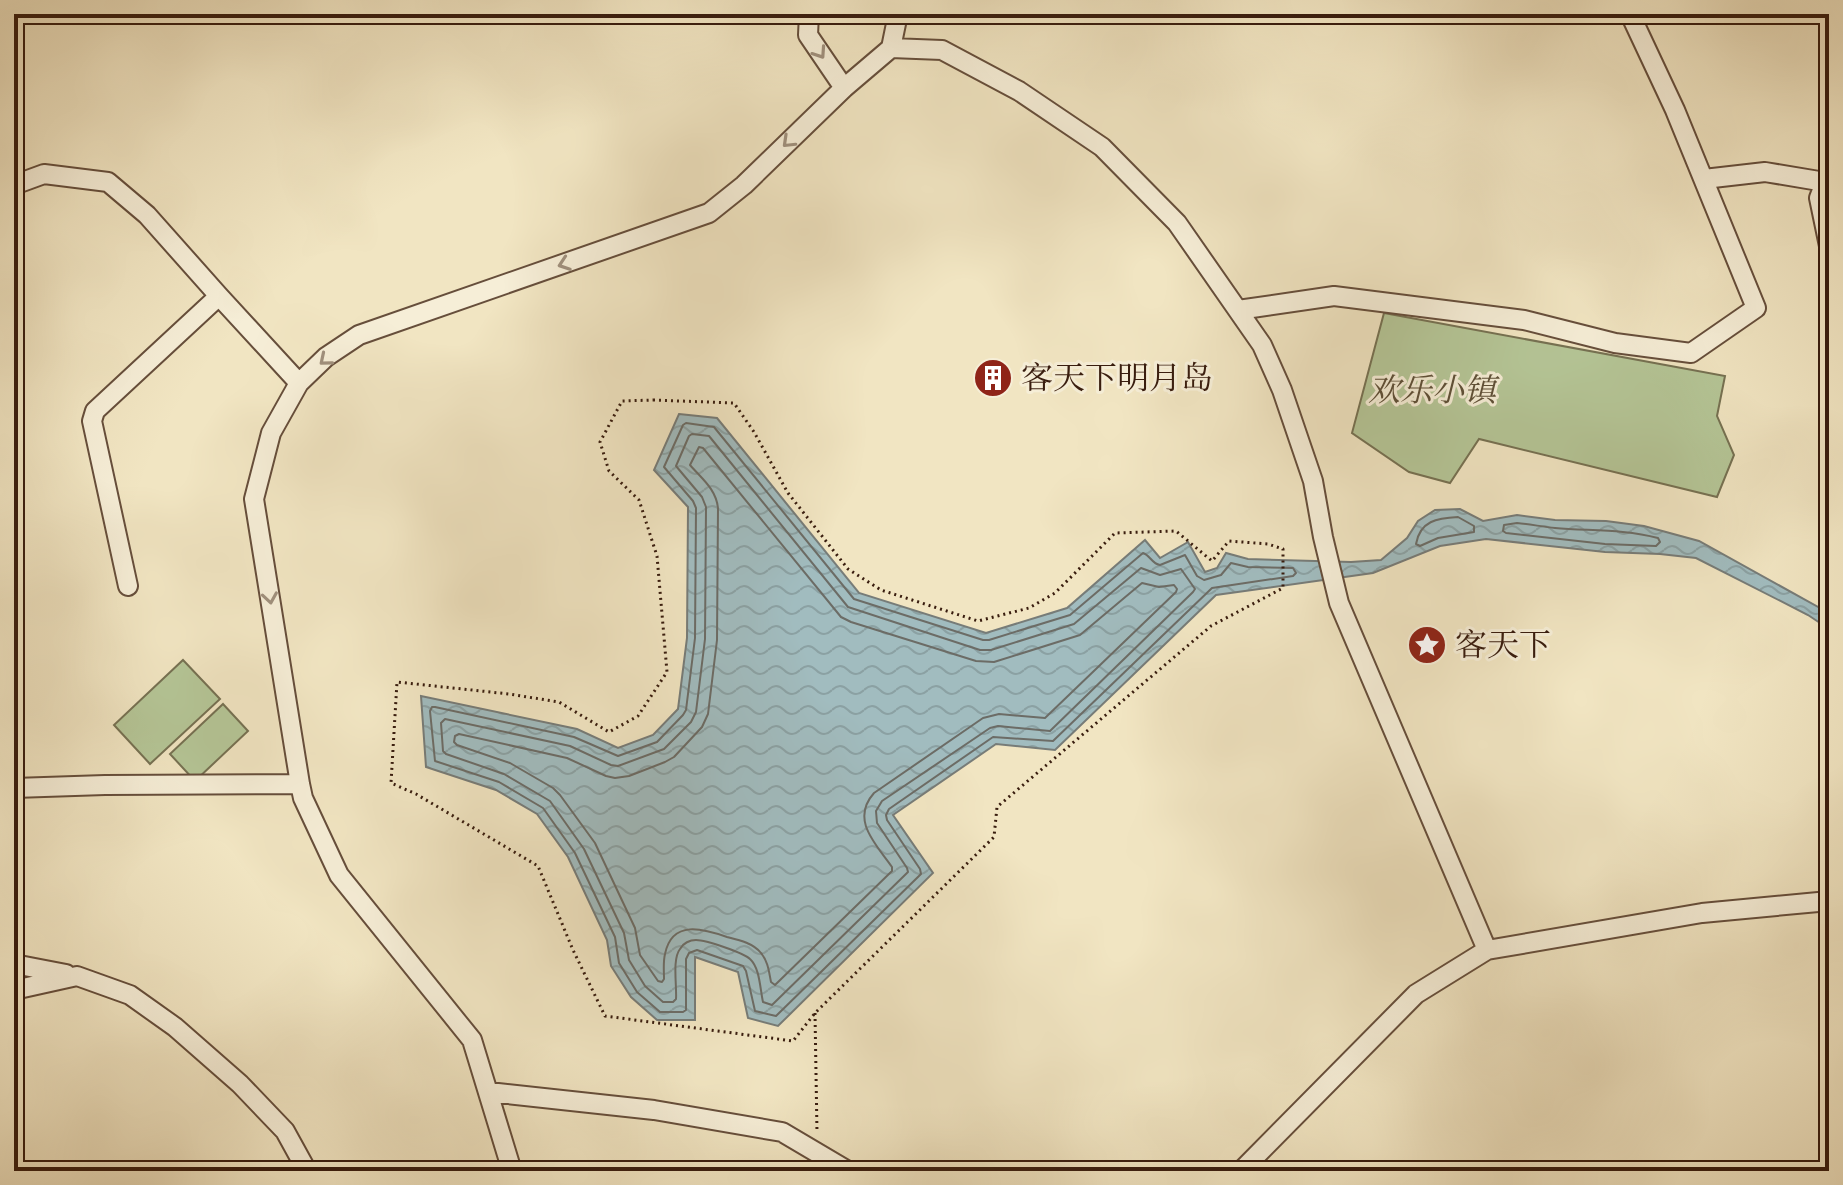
<svg xmlns="http://www.w3.org/2000/svg" width="1843" height="1185" font-family="Vollkorn,'Noto Serif SC',serif">
<style>
.park{fill:#b5c697;stroke:#767152;stroke-width:2}
.water{fill:url(#water-waves);stroke:#777c78;stroke-width:2}
.lines{fill:none;stroke-linecap:round;stroke-linejoin:round}
.shore{stroke:#6c6c66;stroke-width:2}
.street-casing{stroke:#664e3b;stroke-width:22}
.path{stroke:#381c0e;stroke-width:3;stroke-dasharray:2 4;stroke-linecap:butt}
.street{stroke:#f6eed7;stroke-width:18}
.oneway{stroke:#a0907d}
.labels{text-anchor:middle;stroke-width:6;stroke-linejoin:round;paint-order:stroke}
.poi-label{font-size:32px;fill:#381c0e;stroke:#f6eed7;text-anchor:start}
.park-label{font-size:32px;font-style:italic;fill:#5e4f37;stroke:#f6eed7}
</style>
<defs>
<pattern id="water-waves" width="16" height="10" patternUnits="userSpaceOnUse" patternTransform="scale(2)"><rect width="16" height="10" fill="#a1bcbf"/><path d="M0 5q4-4 8 0t8 0" fill="none" stroke="#8ba1a3"/></pattern>
</defs>
<rect width="100%" height="100%" fill="#f1e5c2"/>
<filter id="stains"><feTurbulence type="fractalNoise" baseFrequency=".0025" numOctaves="4"/><feColorMatrix values="0 0 0 0 .2 0 0 0 0 .09 0 0 0 0 .02 0 0 0 .5 -.17"/></filter>
<radialGradient id="worn" r=".72"><stop offset=".6" stop-color="#630" stop-opacity="0"/><stop offset="1" stop-color="#630" stop-opacity=".3"/></radialGradient>
<!-- park -->
<path class="park" d="M1384,313l341,63 -8,40 17,39 -17,42 -238,-58 -29,44 -41,-11 -57,-39z
M183,660l37,39 -70,65 -36,-39z
M223,704l25,27 -53,50 -25,-27z"/>
<!-- water -->
<path class="water" d="M679,414l38,4 142,175 127,40 81,-25 78,-68 15,18 28,-16 17,30 12,-4 9,-15 22,6 103,3 30,-2 26,-22 11,-17 17,-11 25,-1 23,12 34,-6 38,5 51,1 38,5 55,15 130,72v16l-21,-14 -112,-57 -36,-4 -55,-2 -119,-13 -46,7 -67,27 -157,22 -161,155 -59,-6 -103,71 40,58 -155,153 -30,-8 -10,-46 -43,-15v63h-38l-26,-23 -20,-31 -4,-26 -39,-83 -31,-43 -41,-24 -70,-23 -5,-71 156,33 41,19 35,-13 25,-26 9,-71 1,-131 -34,-37z"/>
<g class="lines">
<!-- shore -->
<path class="shore" d="M686,423l28,4 140,172 129,41h6l81,-25 73,-62c7,2 9,11 17,12l25,-10 12,21 7,4 17,-5 10,-12 17,4 45,1 3,5 -3,3 -81,12 -159,153 -60,-4 -104,72 -3,6 1,5 33,49 1,5 -145,142 -21,-5 -9,-40 -3,-5 -46,-16 -8,3 -3,6v51l-3,2h-23l-23,-20 -18,-29 -4,-26 -40,-84 -32,-45 -44,-26 -64,-21 -5,-50 2,-4h3l139,30 44,19 39,-14 26,-27 3,-5 9,-72 1,-130 -3,-7 -29,-34 19,-42z
M692,434l17,2 139,171 132,43h11l83,-26 67,-56 19,7 21,-6 14,20 -2,3 -143,139 -52,-5 -8,2 -108,73 -6,10 1,12 30,45 1,4 -136,133 -9,-3c-3,-13 -3,-34 -13,-43 -6,-6 -44,-19 -54,-19 -6,0 -13,3 -16,9 -8,10 -3,37 -4,50l-3,3h-10l-18,-16 -16,-26 -5,-27 -40,-84 -34,-48 -46,-27 -58,-20 -3,-3 -2,-28 4,-4 125,27 41,19 7,1 46,-17 27,-27 5,-10 9,-73 1,-132 -4,-10 -26,-31 13,-30z
M699,447l4,1 138,169 10,5 125,39 18,1 86,-27 62,-52 17,4 15,-2 3,4 -1,3 -131,126 -46,-4 -16,4 -109,75c-24,27 2,51 18,74v4l-117,114 -4,-3c-2,-10 -3,-21 -10,-29 -8,-10 -22,-13 -34,-16 -23,-8 -55,-18 -62,17 -2,8 -1,17 -1,25l-2,3 -4,-1 -18,-26 -5,-27 -40,-85 -35,-48 -7,-7 -43,-25 -53,-18 -3,-3 1,-6 4,-2 108,24 39,18 9,2 14,-2 36,-14 9,-5 28,-30 6,-13 9,-74 1,-132c-2,-19 -16,-29 -28,-43z
M1458,517l16,9v6l-36,6 -18,8 -4,-2c4,-23 21,-26 42,-27z
M1517,523c13,1 26,4 38,5 35,3 69,1 103,10l2,4 -4,4 -51,-2 -99,-11 -3,-2 1,-6z"/>
<defs>
<path id="street" d="M809,14l-1,21 36,53
M1828,14l1,1
M891,48l51,2 77,41 83,56 75,76 85,122 20,45 31,91 10,56 16,66 148,347
M1829,172l-10,26 10,48
M1704,179l61,-7 60,10
M14,185l30,-11 64,8 39,33 72,81 80,87
M1238,310l96,-14 190,24 91,23 76,10 65,-45 -81,-198 -45,-96
M128,586l-36,-165 3,-10 124,-115
M14,788l91,-3 195,-1
M14,964l52,10
M14,990l63,-14 53,19 45,32 65,57 45,47 22,40
M489,1092l165,18 128,22 66,39
M512,1171l-40,-131 -133,-165 -36,-77 -3,-14 -46,-285 17,-66 28,-50 27,-26 33,-22 350,-122 35,-28 100,-97 47,-40 7,-34
M1241,1171l175,-177 71,-44 215,-37 127,-12"/>
</defs>
<!-- street casing -->
<use href="#street" class="street-casing"/>
<!-- path -->
<path class="path" d="M653,400l81,3 20,29 34,61 60,76 33,21 97,31 51,-13 26,-15 60,-60 61,-2 36,30 17,-20 39,3 15,5v39l-72,38 -214,181 -3,30 -179,176 -22,28 -188,-25 -32,-66 -35,-84 -122,-72 -25,-11 6,-101 112,12 50,8 50,30 29,-16 29,-44 -10,-116 -18,-56 -30,-29 -9,-29 22,-41z
M815,1013l2,120"/>
<!-- street -->
<use href="#street" class="street"/>
</g>
<!-- one-way arrows -->
<defs><path id="oneway-chevron" d="M-2-3.5L2.5 0L-2 3.5" fill="none" stroke-width="1.6" stroke-linecap="round" stroke-linejoin="round" transform="scale(2)"/></defs>
<g class="oneway">
<use href="#oneway-chevron" transform="translate(820 53) rotate(56)"/>
<use href="#oneway-chevron" transform="translate(788 142) rotate(136)"/>
<use href="#oneway-chevron" transform="translate(564 264) rotate(161)"/>
<use href="#oneway-chevron" transform="translate(325 360) rotate(140)"/>
<use href="#oneway-chevron" transform="translate(270 598) rotate(81)"/>
</g>
<!-- icons -->
<defs>
<symbol id="building-disc" viewBox="-11 -11 22 22"><circle r="9.5" fill="#8f2418" stroke="#f6eed7"/><path d="M-4-6H4V6H1V3H-1V6H-4ZM-2.5-4.3h1.7v1.8h-1.7ZM.8-4.3h1.7v1.8H.8ZM-2.5-1h1.7V.8h-1.7ZM.8-1h1.7V.8H.8Z" fill="#fff"/></symbol>
<symbol id="sight-disc" viewBox="-11 -11 22 22"><circle r="9.5" fill="#8f2418" stroke="#f6eed7"/><path d="M0-6L1.8-2.2L6-1.7L2.9 1.2L3.7 5.4L0 3.3L-3.7 5.4L-2.9 1.2L-6-1.7L-1.8-2.2Z" fill="#fff"/></symbol>
</defs>
<g fill-rule="evenodd">
<use href="#building-disc" x="971" y="356" width="44" height="44"/>
<use href="#sight-disc" x="1405" y="623" width="44" height="44"/>
</g>
<g class="labels">
<!-- poi labels -->
<g class="poi-label">
<text x="1021" y="389">客天下明月岛</text>
<text x="1455" y="656">客天下</text>
</g>
<!-- park labels -->
<g class="park-label">
<text x="1432" y="401">欢乐小镇</text>
</g>
</g>
<!-- margin -->
<rect width="1843" height="1185" fill="none" stroke="#f1e5c2" stroke-width="48"/>
<rect x="16" y="16" width="1811" height="1153" fill="none" stroke="#381c0e" stroke-width="4"/>
<rect x="24" y="24" width="1795" height="1137" fill="none" stroke="#381c0e" stroke-width="2"/>
<rect width="100%" height="100%" filter="url(#stains)"/>
<rect width="100%" height="100%" fill="url(#worn)"/>
</svg>
